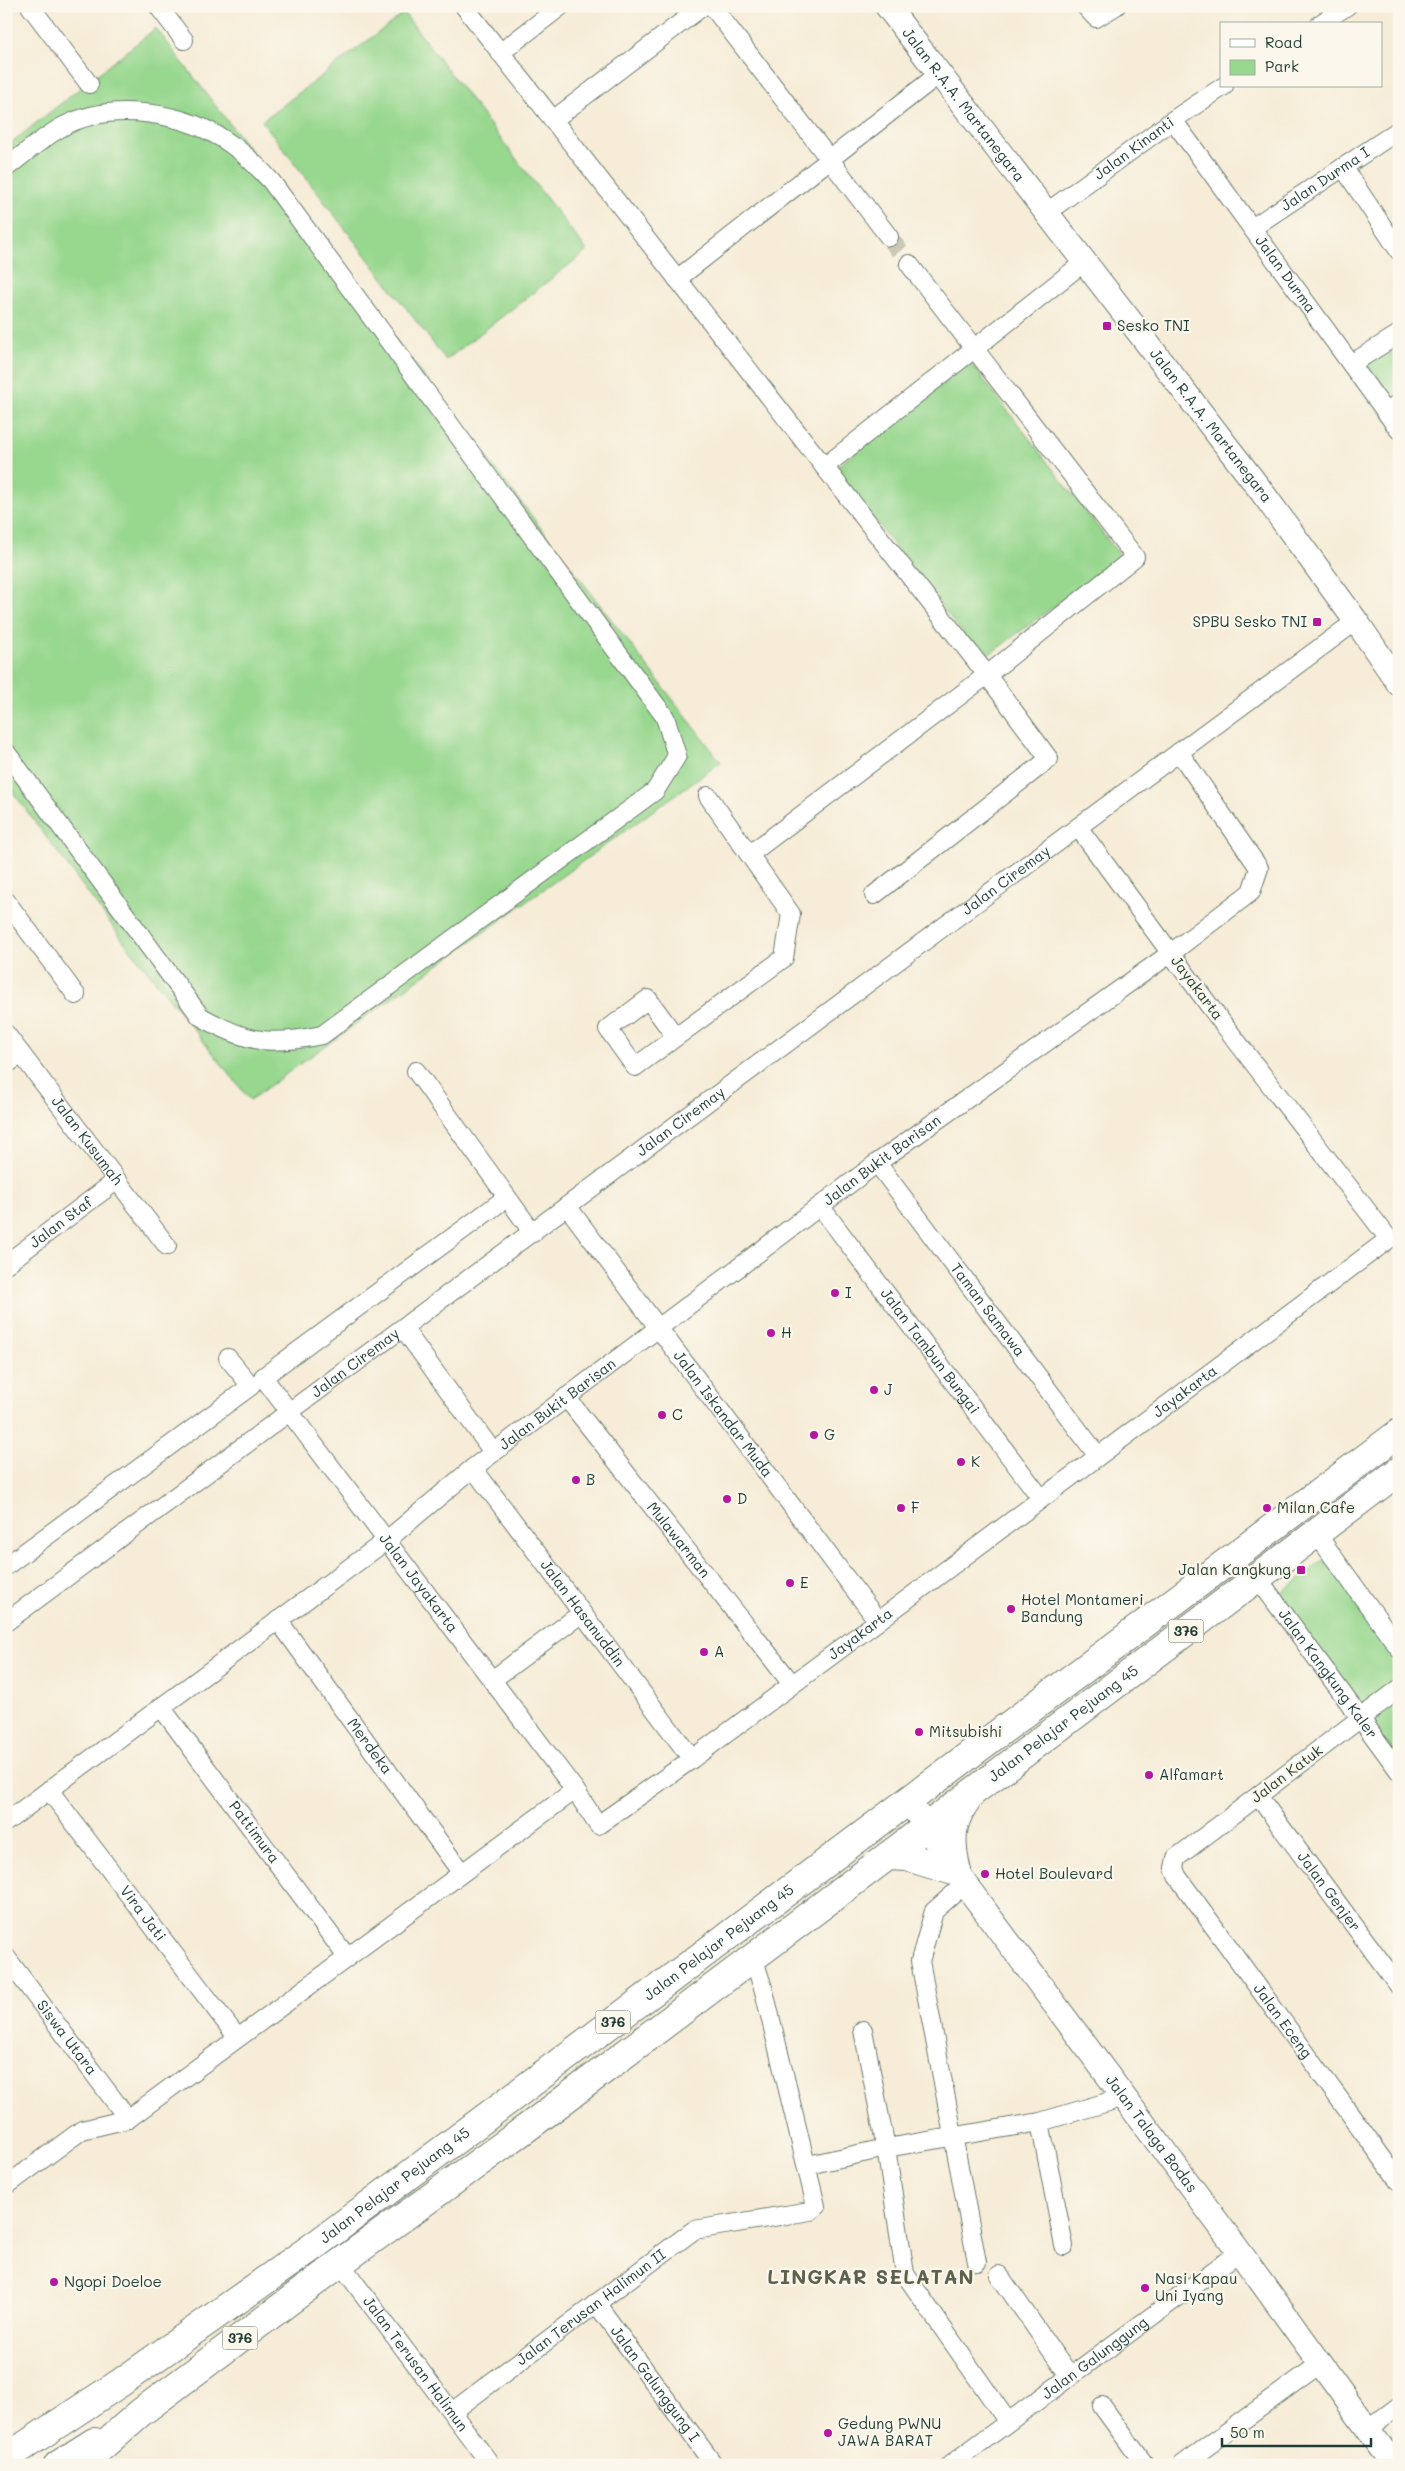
<svg xmlns="http://www.w3.org/2000/svg" width="1405" height="2471" font-family="Mali,sans-serif">
<style>
.green{fill:#97d78e;stroke:#5b8a61}
.lines{fill:none;stroke-linecap:round;stroke-linejoin:round}
.street-tunnel{stroke:#cbc9b6;stroke-width:18;stroke-dasharray:18 9;stroke-linecap:butt}
.street-casing{stroke:#6a7a6d;stroke-width:20}
.secondary-casing{stroke:#6a7a6d;stroke-width:26}
.primary-casing{stroke:#6a7a6d;stroke-width:30}
.street{stroke:#fff;stroke-width:18}
.secondary{stroke:#fff;stroke-width:24}
.primary{stroke:#fff;stroke-width:28}
.poi-dot{fill:#b5179e;stroke:#fbf7ec;stroke-width:2}
.labels{text-anchor:middle;stroke-width:4.5;stroke-linejoin:round;paint-order:stroke}
.shield{fill:#fbf7ec;stroke:#61756b;stroke-width:1}
.shield-label{font-size:14px;font-weight:bold;fill:#1f3d34}
.street-label{font-size:15px;fill:#1f3d34;stroke:#fbf7ec}
.poi-label{font-size:15px;fill:#1f3d34;stroke:#fbf7ec;text-anchor:start}
.district-label{font-size:20px;font-weight:bold;letter-spacing:1px;fill:#5e614c;stroke:#fbf7ec}
</style>
<rect width="100%" height="100%" fill="#fbf7ec"/>
<filter id="ink" filterUnits="userSpaceOnUse"><feTurbulence type="fractalNoise" baseFrequency=".02" numOctaves="2"/><feDisplacementMap in="SourceGraphic" scale="10" xChannelSelector="R" yChannelSelector="G"/><feConvolveMatrix kernelMatrix="1 2 1 2 8 2 1 2 1" color-interpolation-filters="sRGB"/></filter>
<filter id="wash" filterUnits="userSpaceOnUse"><feTurbulence type="fractalNoise" baseFrequency=".0096" numOctaves="4" result="noise"/><feDisplacementMap in="SourceGraphic" scale="20" xChannelSelector="R" yChannelSelector="G"/><feGaussianBlur stdDeviation="1.12" result="paint"/><feColorMatrix in="noise" values="0 0 0 0 0 0 0 0 0 0 0 0 0 0 0 0 0 1.4 0 .05"/><feComposite in="paint" operator="in"/></filter>
<g filter="url(#wash)">
<rect width="100%" height="100%" fill="#f6ecd7"/>
<!-- green -->
<path class="green" d="M404,13l183,238 -141,109 -184,-239z
M156,28l565,734 -471,338 -128,-161 -116,-156v-636z
M1399,341v53l-12,9 -27,-39z
M970,362l151,195 -138,102 -149,-190z
M1324,1560l75,102v114l-132,-172z"/>
</g>
<g filter="url(#ink)">
<g class="lines">
<!-- street-tunnel -->
<path class="street-tunnel" d="M889,237l20,27"/>
<defs>
<g id="street">
<path d="M30,6l59,78"/>
<path d="M158,6l26,34"/>
<path d="M464,6l523,669 62,84 -175,136"/>
<path d="M712,6l177,231"/>
<path d="M1085,6l11,12 20,-12"/>
<path d="M1320,24l27,-18"/>
<path d="M500,53l61,-47"/>
<path d="M553,120l150,-114"/>
<path id="s1" d="M1173,120l226,310"/>
<path d="M1343,167l56,84"/>
<path d="M6,168c18,-14 36,-30 56,-41 50,-27 125,-15 170,18 14,10 27,23 39,36l394,536 12,39 -22,35 -333,244c-53,11 -75,8 -122,-19l-194,-264"/>
<path id="s2" d="M1046,213l127,-93 51,-34"/>
<path id="s3" d="M1252,228l147,-98"/>
<path d="M677,279l262,-205"/>
<path d="M1351,364l48,-30"/>
<path d="M1386,412l13,-9"/>
<path d="M824,467l259,-204"/>
<path d="M750,854l237,-179 148,-118 -226,-293"/>
<path d="M6,901l70,94"/>
<path id="s4" d="M6,1034l161,212"/>
<path d="M675,1036l-27,-37 -40,30 27,38 149,-109 7,-44 -83,-118"/>
<path d="M6,1065l15,-11"/>
<path d="M416,1071l117,162"/>
<path id="s5" d="M877,1163l221,293"/>
<path id="s6" d="M506,1198l-243,179 312,413 23,35 94,-66 186,-138 511,-382 -178,-231 -133,-181"/>
<path id="s7" d="M567,1206l311,415"/>
<path id="s8" d="M820,1206l221,292"/>
<path id="s9" d="M6,1264l110,-83"/>
<path d="M403,1328l90,124"/>
<path id="s10" d="M566,1397l226,287"/>
<path id="s11" d="M473,1468l219,291"/>
<path d="M1316,1533l83,115"/>
<path d="M6,1566l245,-180 -23,-28"/>
<path id="s12" d="M1257,1577l142,194"/>
<path id="s13" d="M278,1620l183,252"/>
<path id="s14" d="M6,1622l1350,-1001"/>
<path d="M492,1680l90,-67"/>
<path id="s15" d="M1399,1689l-223,169 -2,10 3,8 222,305"/>
<path id="s16" d="M161,1707l186,250"/>
<path id="s17" d="M49,1790l188,247"/>
<path id="s18" d="M1258,1796l141,190"/>
<path id="s19" d="M6,1822l381,-282 86,-72 404,-305 294,-210 80,-61 8,-24 -80,-116"/>
<path d="M965,1884l-31,27 -14,50 57,301"/>
<path id="s20" d="M6,1957l122,162"/>
<path d="M863,2030l23,118 19,126 103,148"/>
<path d="M1040,2122l24,124"/>
<path d="M808,2165l78,-17 154,-26 85,-25"/>
<path d="M6,2186l76,-56 46,-11 447,-329"/>
<path id="s21" d="M340,2263l151,202"/>
<path d="M999,2275l71,102"/>
<path id="s22" d="M596,2303l118,162"/>
<path d="M1102,2406l43,59"/>
<path id="s23" d="M452,2412l242,-182 116,-19 6,-5 -52,-215 -11,-34"/>
<path d="M1368,2429l31,-23"/>
<path id="s24" d="M950,2465l289,-213"/>
<path d="M1182,2465l139,-102"/>
</g>
<g id="secondary">
<path id="s25" d="M887,6l372,482 97,133 43,63"/>
<path id="s26" d="M909,1802l56,82 279,374 150,207"/>
</g>
<g id="primary">
<path d="M888,1856l19,1 50,15"/>
<path d="M957,1872c-7,-31 -8,-48 11,-74"/>
<path id="s27" d="M6,2458l114,-75 198,-140 1081,-810"/>
<path d="M58,2465l36,-23"/>
<path id="s28" d="M81,2465l59,-52 200,-150 188,-136 871,-656"/>
</g>
</defs>
<!-- street casing -->
<use href="#street" class="street-casing"/>
<!-- secondary casing -->
<use href="#secondary" class="secondary-casing"/>
<!-- primary casing -->
<use href="#primary" class="primary-casing"/>
<!-- street -->
<use href="#street" class="street"/>
<!-- secondary -->
<use href="#secondary" class="secondary"/>
<!-- primary -->
<use href="#primary" class="primary"/>
</g>
</g>
<!-- markers -->
<g class="poi-dot">
<rect x="1102" y="321" width="10" height="10" rx="2.5"/>
<rect x="1312" y="617" width="10" height="10" rx="2.5"/>
<circle cx="835" cy="1293" r="5"/>
<circle cx="771" cy="1333" r="5"/>
<circle cx="874" cy="1390" r="5"/>
<circle cx="662" cy="1415" r="5"/>
<circle cx="814" cy="1435" r="5"/>
<circle cx="961" cy="1462" r="5"/>
<circle cx="576" cy="1480" r="5"/>
<circle cx="727" cy="1499" r="5"/>
<circle cx="901" cy="1508" r="5"/>
<circle cx="1267" cy="1508" r="5"/>
<rect x="1296" y="1565" width="10" height="10" rx="2.5"/>
<circle cx="790" cy="1583" r="5"/>
<circle cx="1011" cy="1609" r="5"/>
<circle cx="704" cy="1652" r="5"/>
<circle cx="919" cy="1732" r="5"/>
<circle cx="1149" cy="1775" r="5"/>
<circle cx="985" cy="1874" r="5"/>
<circle cx="54" cy="2282" r="5"/>
<circle cx="1145" cy="2288" r="5"/>
<circle cx="828" cy="2433" r="5"/>
</g>
<g class="labels">
<!-- shield labels -->
<g class="shield">
<rect x="1168.5" y="1619.5" width="35" height="23" rx="4"/>
<rect x="595.5" y="2010.5" width="35" height="23" rx="4"/>
<rect x="222.5" y="2326.5" width="35" height="23" rx="4"/>
</g>
<g class="shield-label">
<text x="1186" y="1636">376</text>
<text x="613" y="2027">376</text>
<text x="240" y="2343">376</text>
</g>
<!-- street labels -->
<g class="street-label">
<text dy="5" stroke="none"><textPath href="#s25" startOffset="125">Jalan R.A.A. Martanegara</textPath></text>
<text dy="5" stroke="none"><textPath href="#s2" startOffset="109">Jalan Kinanti</textPath></text>
<text dy="5" stroke="none"><textPath href="#s3" startOffset="88">Jalan Durma I</textPath></text>
<text dy="5" stroke="none"><textPath href="#s1" startOffset="191">Jalan Durma</textPath></text>
<text dy="5" stroke="none"><textPath href="#s25" startOffset="530">Jalan R.A.A. Martanegara</textPath></text>
<text dy="5" stroke="none"><textPath href="#s14" startOffset="1245">Jalan Ciremay</textPath></text>
<text transform="translate(1197 988) rotate(53)" y="5">Jayakarta</text>
<text dy="5" stroke="none"><textPath href="#s14" startOffset="840">Jalan Ciremay</textPath></text>
<text dy="5" stroke="none"><textPath href="#s4" startOffset="134">Jalan Kusumah</textPath></text>
<text dy="5" stroke="none"><textPath href="#s19" startOffset="1098">Jalan Bukit Barisan</textPath></text>
<text dy="5" stroke="none"><textPath href="#s9" startOffset="69">Jalan Staf</textPath></text>
<text dy="5" stroke="none"><textPath href="#s5" startOffset="184">Taman Samawa</textPath></text>
<text dy="5" stroke="none"><textPath href="#s8" startOffset="182">Jalan Tambun Bungai</textPath></text>
<text dy="5" stroke="none"><textPath href="#s14" startOffset="435">Jalan Ciremay</textPath></text>
<text dy="5" stroke="none"><textPath href="#s6" startOffset="1591">Jayakarta</textPath></text>
<text dy="5" stroke="none"><textPath href="#s19" startOffset="692">Jalan Bukit Barisan</textPath></text>
<text dy="5" stroke="none"><textPath href="#s7" startOffset="260">Jalan Iskandar Muda</textPath></text>
<text dy="5" stroke="none"><textPath href="#s10" startOffset="182">Mulawarman</textPath></text>
<text dy="5" stroke="none"><textPath href="#s6" startOffset="560">Jalan Jayakarta</textPath></text>
<text dy="5" stroke="none"><textPath href="#s11" startOffset="182">Jalan Hasanuddin</textPath></text>
<text dy="5" stroke="none"><textPath href="#s6" startOffset="1186">Jayakarta</textPath></text>
<text dy="5" stroke="none"><textPath href="#s12" startOffset="120">Jalan Kangkung Kaler</textPath></text>
<text dy="5" stroke="none"><textPath href="#s28" startOffset="1231">Jalan Pelajar Pejuang 45</textPath></text>
<text dy="5" stroke="none"><textPath href="#s13" startOffset="156">Merdeka</textPath></text>
<text transform="translate(1287 1774) rotate(-37)" y="5">Jalan Katuk</text>
<text dy="5" stroke="none"><textPath href="#s16" startOffset="156">Pattimura</textPath></text>
<text dy="5" stroke="none"><textPath href="#s18" startOffset="119">Jalan Genjer</textPath></text>
<text dy="5" stroke="none"><textPath href="#s17" startOffset="155">Vira Jati</textPath></text>
<text dy="5" stroke="none"><textPath href="#s27" startOffset="880">Jalan Pelajar Pejuang 45</textPath></text>
<text dy="5" stroke="none"><textPath href="#s15" startOffset="478">Jalan Eceng</textPath></text>
<text dy="5" stroke="none"><textPath href="#s20" startOffset="101">Siswa Utara</textPath></text>
<text dy="5" stroke="none"><textPath href="#s26" startOffset="411">Jalan Talaga Bodas</textPath></text>
<text dy="5" stroke="none"><textPath href="#s27" startOffset="475">Jalan Pelajar Pejuang 45</textPath></text>
<text dy="5" stroke="none"><textPath href="#s23" startOffset="174">Jalan Terusan Halimun II</textPath></text>
<text dy="5" stroke="none"><textPath href="#s24" startOffset="180">Jalan Galunggung</textPath></text>
<text dy="5" stroke="none"><textPath href="#s21" startOffset="126">Jalan Terusan Halimun</textPath></text>
<text dy="5" stroke="none"><textPath href="#s22" startOffset="100">Jalan Galunggung I</textPath></text>
</g>
<!-- poi labels -->
<g class="poi-label">
<text x="1117" y="331">Sesko TNI</text>
<text x="1307" y="627" text-anchor="end">SPBU Sesko TNI</text>
<text x="845" y="1298">I</text>
<text x="781" y="1338">H</text>
<text x="884" y="1395">J</text>
<text x="672" y="1420">C</text>
<text x="824" y="1440">G</text>
<text x="971" y="1467">K</text>
<text x="586" y="1485">B</text>
<text x="737" y="1504">D</text>
<text x="911" y="1513">F</text>
<text x="1277" y="1513">Milan Cafe</text>
<text x="1291" y="1575" text-anchor="end">Jalan Kangkung</text>
<text x="800" y="1588">E</text>
<text x="1021" y="1605">Hotel Montameri<tspan x="1021" dy="17">Bandung</tspan></text>
<text x="714" y="1657">A</text>
<text x="929" y="1737">Mitsubishi</text>
<text x="1159" y="1780">Alfamart</text>
<text x="995" y="1879">Hotel Boulevard</text>
<text x="1155" y="2284">Nasi Kapau<tspan x="1155" dy="17">Uni Iyang</tspan></text>
<text x="64" y="2287">Ngopi Doeloe</text>
<text x="838" y="2429">Gedung PWNU<tspan x="838" dy="17">JAWA BARAT</tspan></text>
</g>
<!-- district labels -->
<g class="district-label">
<text x="871" y="2284">LINGKAR SELATAN</text>
</g>
</g>
<!-- margin -->
<rect width="1405" height="2471" fill="none" stroke="#fbf7ec" stroke-width="25"/>
<!-- legend -->
<rect x="1220" y="22" width="162" height="65" fill="#fbf7ec" stroke="#a3ada2"/>
<rect x="1230" y="39" width="25" height="8" fill="#ffffff" stroke="#a3ada2"/>
<text x="1265" y="48" font-size="15" fill="#1f3d34">Road</text>
<rect x="1230" y="60" width="25" height="15" fill="#97d78e" stroke="#a3ada2"/>
<text x="1265" y="72" font-size="15" fill="#1f3d34">Park</text>
<!-- scale -->
<path d="M1222 2438v8h149v-8" fill="none" stroke="#1f3d34" stroke-width="2.5"/>
<text x="1230" y="2438" font-size="15" fill="#1f3d34" stroke="#fbf7ec" stroke-width="4" paint-order="stroke">50 m</text>
</svg>
